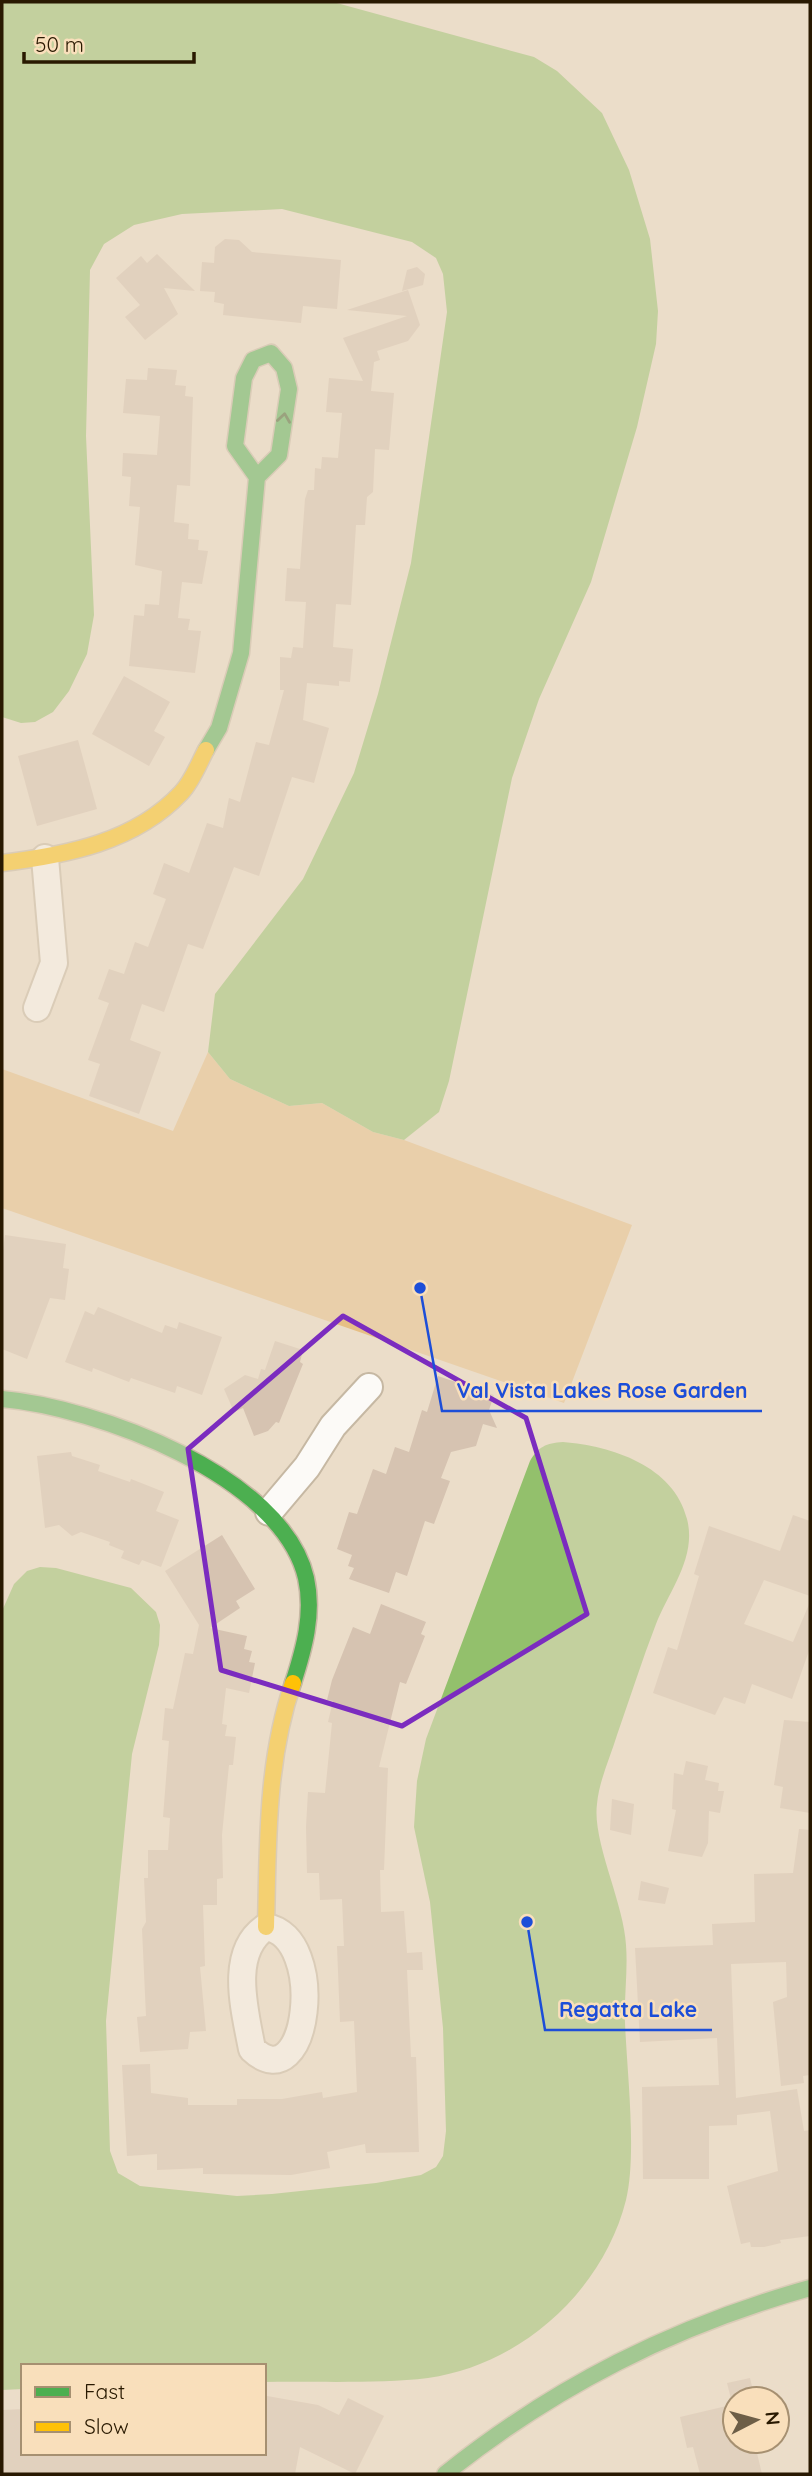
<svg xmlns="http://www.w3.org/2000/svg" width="812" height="2476" font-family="Quicksand,sans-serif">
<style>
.green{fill:#e6bf85}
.water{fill:#93c06c}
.building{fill:#d6c3b1}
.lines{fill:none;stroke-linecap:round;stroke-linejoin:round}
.street-casing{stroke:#c6b8a3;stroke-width:30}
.fast-casing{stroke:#c6b8a3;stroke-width:19}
.slow-casing{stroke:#c6b8a3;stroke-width:19}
.street{stroke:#fcfaf7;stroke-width:26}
.fast{stroke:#4caf50;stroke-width:16}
.slow{stroke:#ffc107;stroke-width:16}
.oneway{stroke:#395c25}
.marked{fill:none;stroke:#7b2cbf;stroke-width:5;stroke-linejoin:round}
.leader{fill:none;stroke:#1d4ed8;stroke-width:2.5}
.callout-dot{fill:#1d4ed8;stroke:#f9dfbb;stroke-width:2.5}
.callout-label{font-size:21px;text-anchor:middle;font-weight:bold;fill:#1d4ed8;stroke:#f9dfbb;stroke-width:5;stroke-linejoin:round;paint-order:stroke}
</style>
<rect width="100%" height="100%" fill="#ebddc9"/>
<!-- green -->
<path class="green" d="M208,1052l22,27 59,27 33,-3 51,29 31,8 228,85 -68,178 -562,-195v-139l171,62z"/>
<!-- water -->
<path class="water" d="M2,2h331l201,55 23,14 45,42 27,57 21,69 8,72 -2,33 -19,83 -46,155 -52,117 -27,79 -63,303 -10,31 -35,28 -31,-8 -51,-29 -33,3 -59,-27 -22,-27 7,-58 88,-115 51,-106 24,-79 33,-131 36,-251 -4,-38 -7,-16 -24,-16 -130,-33 -100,5 -48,11 -30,19 -14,26 -4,166 8,179 -7,39 -18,37 -16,21 -18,10 -14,1 -19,-6z
M563,1442c49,4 111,24 124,77 10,38 -18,72 -31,105 -14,36 -26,74 -39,111 -7,23 -18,46 -20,69 -5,37 27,99 29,141 2,25 -2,52 -1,78 2,49 12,132 1,177 -23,91 -105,165 -198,178 -49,6 -113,3 -164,4v-16h-241v23l-21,1v-779l12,-27 13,-13 13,-4 16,1 75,20 25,24 4,13 -1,20 -27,109 -26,267 4,130 8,22 22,13 97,10 35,-2 104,-11 45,-8 15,-8 7,-11 3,-25 -3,-103 -13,-126 -16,-75 3,-46 9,-42 104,-278c8,-14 16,-18 33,-19z"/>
<!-- building -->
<path class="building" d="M225,239l14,1 13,12 89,8 -4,49 -34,-3 -2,17 -78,-8 1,-11 -10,-2 1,-10 -15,-1 2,-29 12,1 1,-16z
M157,254l38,37 -31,-3 14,26 -33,26 -20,-23 15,-12 -24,-27 25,-22 6,7z
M417,267l8,7 -2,11 -21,6 5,-21z
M408,290l12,35 -12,16 -31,10 3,9 -6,2 -3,29 23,2 -5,57 -14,-1 -2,43 -6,5 -2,28h-9l-5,80 -15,-1 -3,43 20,2 -3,33 -11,-1v5l-32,-3 -4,37 26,8 -15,55 -22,-6 -33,99 -25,-9 -31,82 -15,-5 -24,68 -22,-8 -12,36 31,12 -22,62 -50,-18 11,-32 -12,-4 21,-57 -11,-4 11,-30 15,5 11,-32 13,5 18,-48 -13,-5 11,-31 25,10 18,-50 16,5 6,-30 11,4 16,-60 13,3 15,-55h-4v-33l11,1 2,-11 10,1 3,-46 -21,-1 2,-33 13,1 5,-70 3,-9h6l1,-22 6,1 1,-12 16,1 4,-45 -16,-1 3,-34 34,3 -20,-43 64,-22 -60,-6z
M148,368l29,2 -2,15 11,1 -1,10 8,1 -3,89 -13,-1 -3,37 15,2 -1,15 11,1 -1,10 10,1 -6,33 -20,-2 -4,36 12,1 -2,11 13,1 -6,42 -66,-7 5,-51 10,1 1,-12 14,1 3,-34 -27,-6 5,-58 -11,-1 2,-29 -9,-1 1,-23 34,2 3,-39 -37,-3 3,-34 21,1z
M124,676l46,26 -16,29 11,6 -16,29 -57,-32z
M78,740l19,69 -60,17 -19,-70z
M5,1235l61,9 -3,24 6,1 -4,31 -15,-2 -23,61 -25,-10v-91z
M98,1307l64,26 3,-8 12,4 2,-7 43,15 -20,58 -25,-9 -2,7 -44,-15 -2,4 -36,-14 -1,4 -27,-10 20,-51 9,4z
M275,1341l28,9 -3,12 3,2 -24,59 -3,-1 -8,9 -14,5 -11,-28 -9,4 -10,-23 21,-14 13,4 3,-10 4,1z
M438,1376l56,19 -5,15 8,18 -14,-4 -7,22 -25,6 -10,26 9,3 -16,43 -9,-3 -18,55 -11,-4 -7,21 -40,-14 5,-11 -6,-2 4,-11 -15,-6 12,-37 8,2 16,-45 13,5 9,-27 14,5 13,-42 5,2z
M71,1452l1,4 28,9 -2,6 32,11 1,-3 33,13 -8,19 23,9 -18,47 -19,-7 -3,5 -18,-7 3,-7 -15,-6 1,-3 -29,-10 -9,4 -13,-11 -14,3 -8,-72z
M793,1515l17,6v75l-46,-16 -20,44 49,18 17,-40v46l-18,51 -40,-15 -7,20 -21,-7 -9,18 -62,-22 15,-46 9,3 22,-74 -5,-2 15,-48 71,25z
M222,1535l33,54 -19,12 4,7 -30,20 37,8 -3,13 8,2 -3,11 6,1 -6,30 -23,-5 -4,36 5,1 -2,11 11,1 -3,28h-4l-7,70 1,43 -6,1v26h-14l2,61 -5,1 6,64 -16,1 -2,17 -48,3 -3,-35 9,-1 -4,-87 4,-7 -2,-44h4v-28h20l2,-32 -7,-1 6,-76 -7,-1 3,-32 8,1 12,-56 8,1 6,-29 -34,-54z
M381,1604l45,18 -5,12 4,2 -19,48 -6,-2 -21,85 9,1 -4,102h-4l1,42 23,-1 3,42 15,-1 1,18h-16l4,87h5l3,95 -53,1 -1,-9 -38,8 3,16 -39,7 -88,-1v-6l-46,2v-16l-30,2 -5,-91 28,-1 1,29 37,5v7h49v-6h45l40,-7 1,6 34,-6 -3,-71 -14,1 -3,-76h7l-2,-47 -22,1 -1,-27h-12l-1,-46 2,-35 17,1 7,-70 -4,-1 5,-21 -6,-1 5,-20 21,-53 17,7z
M784,1720l26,2v91l-30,-5 3,-21 -9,-2z
M686,1761l22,5 -3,14 14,3 -1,8h6l-4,22 -11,-2 -1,32 -6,14 -34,-6 8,-41 -4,-1 2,-36 9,2z
M612,1799l22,5 -3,31 -21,-5z
M799,1829l11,1v245l-7,1 1,7 -23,3 -8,-84 14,-5 -1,-35 -55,2 5,134 61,-9 7,42 6,-1v106l-30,4 1,3 -17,4h-13l-1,-5 -9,2 -14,-58 51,-15 -8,-60 -33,4v10l-28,1v53h-66l-1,-92 77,-2 -2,-47 -77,4 -5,-94 78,-3 -1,-21 43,-2 -1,-48 39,-1z
M641,1881l28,7 -4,16 -27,-4z
M750,2378l5,21h-24l-4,-16z
M267,2396l51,9 21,10 9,-17 36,18 -29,58 -55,-27 -5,27 -292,-1v-63l20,-1v44h241z
M735,2404v37h19l8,33h-62l-7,-27 -6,1 -7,-31z"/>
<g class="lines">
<defs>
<path id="street" d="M37,1008l17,-45 -9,-105
M269,1512l38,-45 26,-41 36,-39
M266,1927c62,9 43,176 -14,122 -7,-38 -24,-97 14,-122z"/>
<path id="fast" d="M206,750l13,-22 22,-75 16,-176 22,-22 10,-66 -5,-21 -13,-15 -18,7 -9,18 -9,68 22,31
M2,1399c93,8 280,76 304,179 8,36 -2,71 -13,105
M445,2474c110,-88 229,-148 365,-186"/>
<path id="slow" d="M2,863c65,-8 133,-21 179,-70 11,-11 18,-30 25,-43
M266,1927c2,-82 0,-165 27,-244"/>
</defs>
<!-- street casing -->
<use href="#street" class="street-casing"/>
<!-- fast casing -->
<use href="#fast" class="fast-casing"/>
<!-- slow casing -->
<use href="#slow" class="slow-casing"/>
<!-- street -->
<use href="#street" class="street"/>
<!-- fast -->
<use href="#fast" class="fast"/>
<!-- slow -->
<use href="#slow" class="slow"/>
</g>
<!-- one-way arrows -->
<defs><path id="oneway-chevron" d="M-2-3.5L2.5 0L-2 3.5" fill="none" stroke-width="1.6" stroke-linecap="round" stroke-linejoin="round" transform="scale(1.75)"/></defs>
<use class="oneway" href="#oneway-chevron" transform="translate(284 418) rotate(-82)"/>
<!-- marked area -->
<path d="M0 0H812V2476H0ZM343,1316l183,102 61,196 -185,112 -181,-56 -33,-221z" fill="#ebddc9" fill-opacity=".55" fill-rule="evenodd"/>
<path class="marked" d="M343,1316l183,102 61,196 -185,112 -181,-56 -33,-221z"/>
<!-- callouts -->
<path class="leader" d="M420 1288L442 1411H762M527 1922L545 2030H712"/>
<g class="callout-dot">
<circle cx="420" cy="1288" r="7"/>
<circle cx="527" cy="1922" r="7"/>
</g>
<g class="callout-label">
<text x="602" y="1398">Val Vista Lakes Rose Garden</text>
<text x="628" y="2017">Regatta Lake</text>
</g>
<!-- border -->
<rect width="812" height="2476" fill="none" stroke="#291901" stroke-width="7"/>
<!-- legend -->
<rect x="21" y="2364" width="245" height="91" fill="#f9dfbb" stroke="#a69071" stroke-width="2"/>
<rect x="35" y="2387" width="35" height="10" fill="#4caf50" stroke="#a69071" stroke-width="2"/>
<text x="84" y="2399" font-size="21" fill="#291901">Fast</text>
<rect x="35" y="2422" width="35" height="10" fill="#ffc107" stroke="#a69071" stroke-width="2"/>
<text x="84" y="2434" font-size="21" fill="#291901">Slow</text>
<!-- north arrow -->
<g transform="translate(756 2420) rotate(84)"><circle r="33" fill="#f9dfbb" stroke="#a69071" stroke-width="2"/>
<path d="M0-5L12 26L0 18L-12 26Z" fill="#6d5e47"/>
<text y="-10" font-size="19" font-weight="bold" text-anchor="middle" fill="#291901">N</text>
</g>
<!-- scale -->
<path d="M24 52v10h170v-10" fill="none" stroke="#291901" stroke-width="3.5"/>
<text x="35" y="52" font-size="21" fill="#291901" stroke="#f9dfbb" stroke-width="5" paint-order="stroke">50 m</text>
</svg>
